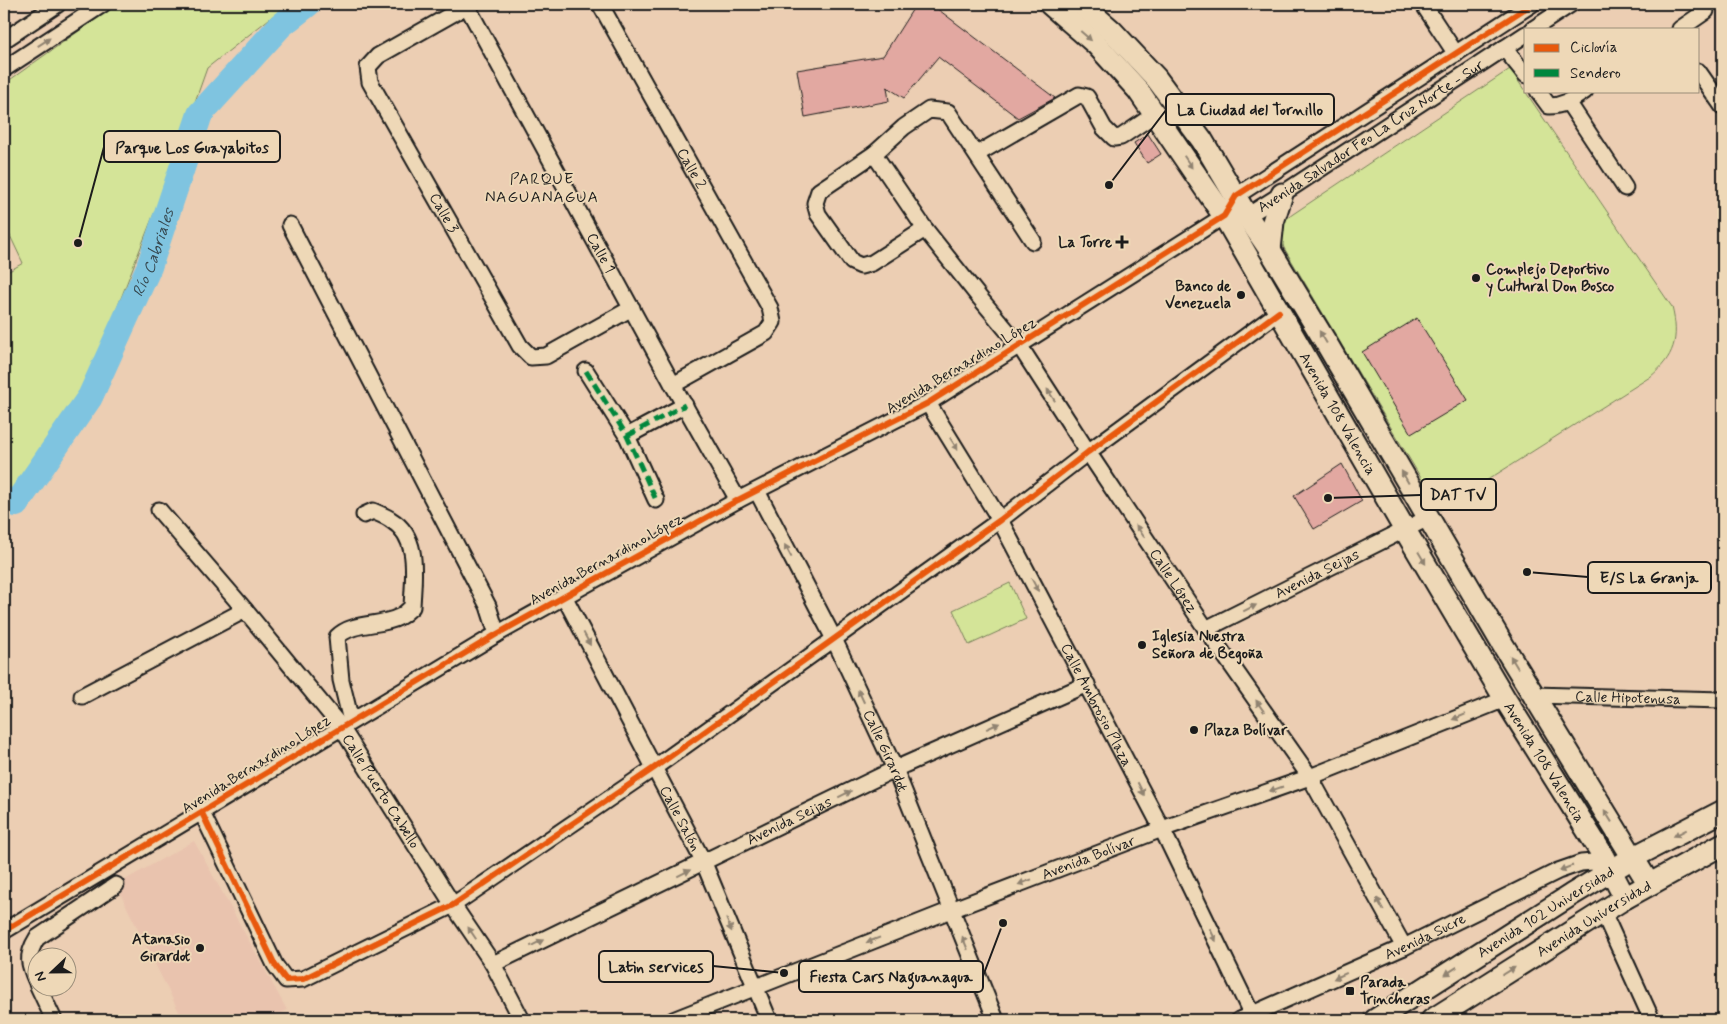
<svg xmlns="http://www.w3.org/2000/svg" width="1727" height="1024" font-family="Mynerve,sans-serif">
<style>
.built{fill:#e9c3ae}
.green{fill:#d4e498;stroke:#78805a}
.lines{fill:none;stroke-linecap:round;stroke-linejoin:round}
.river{stroke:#7fc4e0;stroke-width:26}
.building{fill:#e2a8a1;stroke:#1c1c1c}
.street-casing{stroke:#1c1c1c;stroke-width:19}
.secondary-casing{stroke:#1c1c1c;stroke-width:25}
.street{stroke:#eed8b7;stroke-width:15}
.secondary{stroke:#eed8b7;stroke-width:21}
.quiet{stroke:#00873e;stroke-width:5;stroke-dasharray:10 5;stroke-linecap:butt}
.cycleway-casing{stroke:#eed8b7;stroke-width:9}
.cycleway{stroke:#e8590c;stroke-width:6}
.oneway{fill:#908371}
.poi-dot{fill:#1c1c1c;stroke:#eed8b7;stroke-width:2}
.labels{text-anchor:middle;stroke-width:4;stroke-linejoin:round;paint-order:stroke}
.street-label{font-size:15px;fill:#1c1c1c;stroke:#eed8b7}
.poi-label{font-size:15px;font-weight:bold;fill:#1c1c1c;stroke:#eed8b7;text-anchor:start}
.neighbourhood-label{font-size:16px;letter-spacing:1px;fill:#1c1c1c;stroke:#eed8b7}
.water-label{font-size:16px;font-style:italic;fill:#35464d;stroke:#eed8b7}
.leader{fill:none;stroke:#1c1c1c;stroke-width:2}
.callout-dot{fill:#1c1c1c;stroke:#eed8b7;stroke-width:2}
.callout{fill:#eed8b7;stroke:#1c1c1c;stroke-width:2}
.callout-label{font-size:16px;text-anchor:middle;font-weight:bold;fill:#1c1c1c}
</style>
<rect width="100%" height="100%" fill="#ecceb3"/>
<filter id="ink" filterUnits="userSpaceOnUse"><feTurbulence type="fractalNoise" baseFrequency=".02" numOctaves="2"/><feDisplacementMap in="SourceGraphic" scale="10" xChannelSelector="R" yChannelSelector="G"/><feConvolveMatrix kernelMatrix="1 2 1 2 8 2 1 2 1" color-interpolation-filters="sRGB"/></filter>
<g filter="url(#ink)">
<!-- built -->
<path class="built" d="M194,841l93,169 -18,10h-86l-67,-135z"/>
<!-- green -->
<path class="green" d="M117,4h171l-81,64 -38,107 -78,200 -82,123 -5,-3v-221l19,-11 -19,-40v-139z
M1510,69l162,238c8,32 2,50 -22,70l-210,133 -156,-262c-6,-19 -8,-22 9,-34z
M1010,583l16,36 -57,26 -16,-35z"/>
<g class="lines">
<!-- river -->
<path class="river" id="s1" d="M4,499l12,5 74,-107 59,-130 51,-153 81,-89 27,-21"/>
</g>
<!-- building -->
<path class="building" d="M916,4h15l124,94 -37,20 -80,-61 -34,41 -17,-11 2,14 -84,16 -8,-47 86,-14z
M1148,134l13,20 -14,9 -13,-20z
M1417,318l51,82 -57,34 -49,-82z
M1342,464l20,37 -48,28 -20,-33z"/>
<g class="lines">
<defs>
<g id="street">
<path id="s2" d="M470,4l-92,52 -10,11 2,15 150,264 11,11 15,-1 86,-48"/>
<path id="s3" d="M600,4l170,304 3,14 -7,11 -93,52"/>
<path d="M1423,4l33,50"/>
<path id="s4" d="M467,6l206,379 65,115"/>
<path d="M1533,29l38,-25"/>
<path d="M1680,29l26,-18"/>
<path d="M4,40l54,-36"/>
<path d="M1504,48l22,27"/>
<path d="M4,69l99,-65"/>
<path d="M1698,71l25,36"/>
<path d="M1538,91l11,15c15,0 24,-7 36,-15"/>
<path d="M1568,102l57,86"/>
<path d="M874,154l-55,37 -4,12 3,11 34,48 9,4 11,-3 53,-34"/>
<path d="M977,154l102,-59 8,2 17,31 10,10 7,-1 34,-23"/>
<path id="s5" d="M1238,216h9l35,-22 244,-160"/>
<path d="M290,225l198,381 9,28"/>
<path id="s6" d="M1033,241l-85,-129 -19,-2 -25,17 -30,27 51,75 54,68 40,48 69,107 118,177 104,148 94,170"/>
<path d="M586,371l41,65 29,64"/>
<path id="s7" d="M928,403l72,117 162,309 90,186"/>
<path d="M627,436l58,-31"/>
<path id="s8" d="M757,491l77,148 61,130 101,251"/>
<path id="s9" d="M159,510l86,100 96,117 112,178 40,59 29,56"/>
<path id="s10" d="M564,596l140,267 65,157"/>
<path id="s11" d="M1206,629l222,-111"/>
<path id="s12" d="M1533,695l190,5"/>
<path d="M82,696l163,-86"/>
<path d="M351,721l-10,-41 -4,-43c16,-16 43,-10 62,-20 5,-2 9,-7 13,-10 1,-29 9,-69 -21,-87 -5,-4 -12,-6 -18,-9l-9,4"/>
<path d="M202,813l73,152 11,15 17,-1 150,-74 201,-137 346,-248 88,-68 191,-140"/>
<path d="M1603,912l49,108"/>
<path d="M4,931l493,-297 241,-134 190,-97 296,-187 12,-20 296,-192"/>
<path id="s13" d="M493,964l402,-195 192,-85"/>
<path d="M38,985c-9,-20 -13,-28 -1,-47l79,-53"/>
<path d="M38,986l16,34"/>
<path id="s14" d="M673,1020l278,-110 211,-81 148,-52 195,-78"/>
<path id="s15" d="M1239,1020l165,-73 154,-76 23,-8 12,-1 18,9"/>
</g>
<g id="secondary">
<path id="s16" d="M1050,4l46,40 42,46 86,126 181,314 100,169 94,150 26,49"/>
<path d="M1081,4l31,27 44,47 46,62 45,76 23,34 58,96 175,299 146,239"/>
<path d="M1270,250l3,-28 9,-28"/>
<path id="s17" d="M1375,1020l196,-125 63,-38 89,-46"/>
<path id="s18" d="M1432,1020l193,-122 98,-54"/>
</g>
</defs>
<!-- street casing -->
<use href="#street" class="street-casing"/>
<!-- secondary casing -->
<use href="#secondary" class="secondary-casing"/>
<!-- street -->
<use href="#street" class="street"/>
<!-- secondary -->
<use href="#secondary" class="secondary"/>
<!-- quiet -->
<path class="quiet" d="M586,371l41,65 29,64
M627,436l58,-31"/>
<defs>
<path id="cycleway" d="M202,813l73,152 11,15 17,-1 150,-74 201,-137 346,-248 88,-68 191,-140
M4,931l493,-297 241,-134 190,-97 296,-187 12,-20 296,-192"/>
</defs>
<!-- cycleway casing -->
<use href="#cycleway" class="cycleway-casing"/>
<!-- cycleway -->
<use href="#cycleway" class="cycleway"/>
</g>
<!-- one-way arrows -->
<defs><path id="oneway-solid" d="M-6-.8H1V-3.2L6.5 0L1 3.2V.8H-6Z" transform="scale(1.25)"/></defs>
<g class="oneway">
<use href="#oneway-solid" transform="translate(1086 36) rotate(41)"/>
<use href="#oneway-solid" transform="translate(44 42) rotate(-33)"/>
<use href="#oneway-solid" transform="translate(1188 162) rotate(56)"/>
<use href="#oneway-solid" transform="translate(1323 337) rotate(-121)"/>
<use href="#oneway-solid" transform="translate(1051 395) rotate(-123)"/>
<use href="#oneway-solid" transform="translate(954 444) rotate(58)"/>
<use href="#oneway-solid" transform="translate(1405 477) rotate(-120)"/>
<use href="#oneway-solid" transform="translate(1140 531) rotate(-124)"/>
<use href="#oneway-solid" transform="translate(788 551) rotate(-118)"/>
<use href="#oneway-solid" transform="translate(1422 558) rotate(59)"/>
<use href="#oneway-solid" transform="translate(1035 585) rotate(62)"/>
<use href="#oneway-solid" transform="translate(1250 608) rotate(-26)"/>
<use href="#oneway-solid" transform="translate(587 639) rotate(62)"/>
<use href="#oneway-solid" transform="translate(1514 662) rotate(-121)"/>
<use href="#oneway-solid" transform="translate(861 696) rotate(-115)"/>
<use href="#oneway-solid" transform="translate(1260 706) rotate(-125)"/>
<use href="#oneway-solid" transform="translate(1459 717) rotate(158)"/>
<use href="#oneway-solid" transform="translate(993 726) rotate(-24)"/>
<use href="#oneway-solid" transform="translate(1141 789) rotate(63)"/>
<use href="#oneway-solid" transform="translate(1276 789) rotate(161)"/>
<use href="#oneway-solid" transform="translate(845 794) rotate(-26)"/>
<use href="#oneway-solid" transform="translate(1608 816) rotate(-122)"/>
<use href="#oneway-solid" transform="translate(1680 833) rotate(153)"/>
<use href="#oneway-solid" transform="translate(1566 868) rotate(159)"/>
<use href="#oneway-solid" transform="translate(684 873) rotate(-26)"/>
<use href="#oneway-solid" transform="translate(1025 882) rotate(159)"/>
<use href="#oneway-solid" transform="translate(1380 904) rotate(-119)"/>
<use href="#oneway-solid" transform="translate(729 925) rotate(68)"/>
<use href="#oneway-solid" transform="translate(472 933) rotate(-124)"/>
<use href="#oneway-solid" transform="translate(1213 935) rotate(64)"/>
<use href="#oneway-solid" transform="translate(873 940) rotate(159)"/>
<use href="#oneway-solid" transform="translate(537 943) rotate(-26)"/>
<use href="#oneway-solid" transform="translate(965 943) rotate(-112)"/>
<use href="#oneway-solid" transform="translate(1451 971) rotate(147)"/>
<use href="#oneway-solid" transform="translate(1509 971) rotate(-32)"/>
<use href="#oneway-solid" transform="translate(1340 976) rotate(156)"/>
</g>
</g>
<!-- markers -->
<g class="poi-dot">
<path d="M1119.5 234.5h5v5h5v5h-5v5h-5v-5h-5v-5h5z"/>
<circle cx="1476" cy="278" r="5"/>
<circle cx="1241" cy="295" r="5"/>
<circle cx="1142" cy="645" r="5"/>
<circle cx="1194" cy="730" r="5"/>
<circle cx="200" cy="948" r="5"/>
<rect x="1345" y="986" width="10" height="10" rx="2.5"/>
</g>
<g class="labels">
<!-- street labels -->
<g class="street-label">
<text dy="5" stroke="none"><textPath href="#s5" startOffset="156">Avenida Salvador Feo La Cruz Norte - Sur</textPath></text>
<text dy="5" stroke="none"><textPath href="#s3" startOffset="188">Calle 2</textPath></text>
<text dy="5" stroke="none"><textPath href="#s2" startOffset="286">Calle 3</textPath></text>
<text dy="5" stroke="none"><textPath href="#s4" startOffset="281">Calle 1</textPath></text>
<text transform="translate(961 365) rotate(-31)" y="5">Avenida Bernardino López</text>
<text dy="5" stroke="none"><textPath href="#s16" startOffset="504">Avenida 108 Valencia</textPath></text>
<text transform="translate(606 559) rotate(-29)" y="5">Avenida Bernardino López</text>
<text dy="5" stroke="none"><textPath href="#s11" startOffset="124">Avenida Seijas</textPath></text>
<text dy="5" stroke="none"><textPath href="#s6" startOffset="766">Calle López</textPath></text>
<text dy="5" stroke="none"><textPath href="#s12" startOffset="95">Calle Hipotenusa</textPath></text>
<text dy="5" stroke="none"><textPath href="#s7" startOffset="346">Calle Ambrosio Plaza</textPath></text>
<text dy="5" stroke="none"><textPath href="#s8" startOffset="290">Calle Girardot</textPath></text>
<text dy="5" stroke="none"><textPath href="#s16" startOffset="909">Avenida 108 Valencia</textPath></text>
<text transform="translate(256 764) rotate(-32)" y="5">Avenida Bernardino López</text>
<text dy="5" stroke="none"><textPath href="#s9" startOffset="359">Calle Puerto Cabello</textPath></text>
<text dy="5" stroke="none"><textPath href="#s10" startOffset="251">Calle Salón</textPath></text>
<text dy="5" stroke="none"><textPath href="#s13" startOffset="329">Avenida Seijas</textPath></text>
<text dy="5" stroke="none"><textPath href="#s14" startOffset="446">Avenida Bolívar</textPath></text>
<text dy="5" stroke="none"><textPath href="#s17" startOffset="202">Avenida 102 Universidad</textPath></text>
<text dy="5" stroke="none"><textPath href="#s18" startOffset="191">Avenida Universidad</textPath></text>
<text dy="5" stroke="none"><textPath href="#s15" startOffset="204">Avenida Sucre</textPath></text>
</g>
<!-- poi labels -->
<g class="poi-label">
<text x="1112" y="247" text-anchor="end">La Torre</text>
<text x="1486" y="274">Complejo Deportivo<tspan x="1486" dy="17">y Cultural Don Bosco</tspan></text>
<text x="1231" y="291" text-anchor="end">Banco de<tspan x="1231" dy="17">Venezuela</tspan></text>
<text x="1152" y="641">Iglesia Nuestra<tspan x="1152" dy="17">Señora de Begoña</tspan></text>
<text x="1204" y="735">Plaza Bolívar</text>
<text x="190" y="944" text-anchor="end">Atanasio<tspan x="190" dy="17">Girardot</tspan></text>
<text x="1360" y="987">Parada<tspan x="1360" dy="17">Trincheras</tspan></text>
</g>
<!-- neighbourhood labels -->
<g class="neighbourhood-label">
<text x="542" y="184">PARQUE<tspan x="542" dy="18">NAGUANAGUA</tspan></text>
</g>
<!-- water labels -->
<g class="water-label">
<text dy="6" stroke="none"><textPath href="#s1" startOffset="301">Río Cabriales</textPath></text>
</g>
</g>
<!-- callouts -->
<path class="leader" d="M1109 185L1166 110M78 243L104 147M1328 498L1421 495M1527 572L1588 577M784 973L713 966M1003 923L983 976"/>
<g class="callout-dot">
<circle cx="1109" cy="185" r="5"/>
<circle cx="78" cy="243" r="5"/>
<circle cx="1328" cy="498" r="5"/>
<circle cx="1527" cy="572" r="5"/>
<circle cx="784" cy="973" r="5"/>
<circle cx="1003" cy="923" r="5"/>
</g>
<g class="callout">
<rect x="1166" y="94" width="168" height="31" rx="5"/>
<rect x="104" y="131" width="176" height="31" rx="5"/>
<rect x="1421" y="479" width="75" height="31" rx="5"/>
<rect x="1588" y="562" width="123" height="31" rx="5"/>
<rect x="599" y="951" width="114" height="31" rx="5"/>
<rect x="799" y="961" width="184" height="31" rx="5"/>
</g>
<g class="callout-label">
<text x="1250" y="115">La Ciudad del Tornillo</text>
<text x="192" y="153">Parque Los Guayabitos</text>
<text x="1458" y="500">DAT TV</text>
<text x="1649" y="583">E/S La Granja</text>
<text x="656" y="972">Latin services</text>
<text x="891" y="982">Fiesta Cars Naguanagua</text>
</g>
<!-- margin -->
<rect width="1727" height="1024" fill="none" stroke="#eed8b7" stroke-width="20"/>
<rect x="10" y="10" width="1707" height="1004" fill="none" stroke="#1c1c1c" stroke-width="2" filter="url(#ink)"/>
<!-- legend -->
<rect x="1524" y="28" width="175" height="65" fill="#eed8b7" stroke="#9a8d79"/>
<rect x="1534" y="44" width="25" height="8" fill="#e8590c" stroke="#9a8d79"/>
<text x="1570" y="52" font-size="15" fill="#1c1c1c">Ciclovía</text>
<rect x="1534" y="69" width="25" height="8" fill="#00873e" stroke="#9a8d79"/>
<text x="1570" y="78" font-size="15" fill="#1c1c1c">Sendero</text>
<!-- north arrow -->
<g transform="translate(52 972) rotate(248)"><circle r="24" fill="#eed8b7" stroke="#9a8d79"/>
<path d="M0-4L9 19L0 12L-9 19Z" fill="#1c1c1c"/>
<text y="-8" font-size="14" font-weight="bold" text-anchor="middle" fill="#1c1c1c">N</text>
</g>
</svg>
